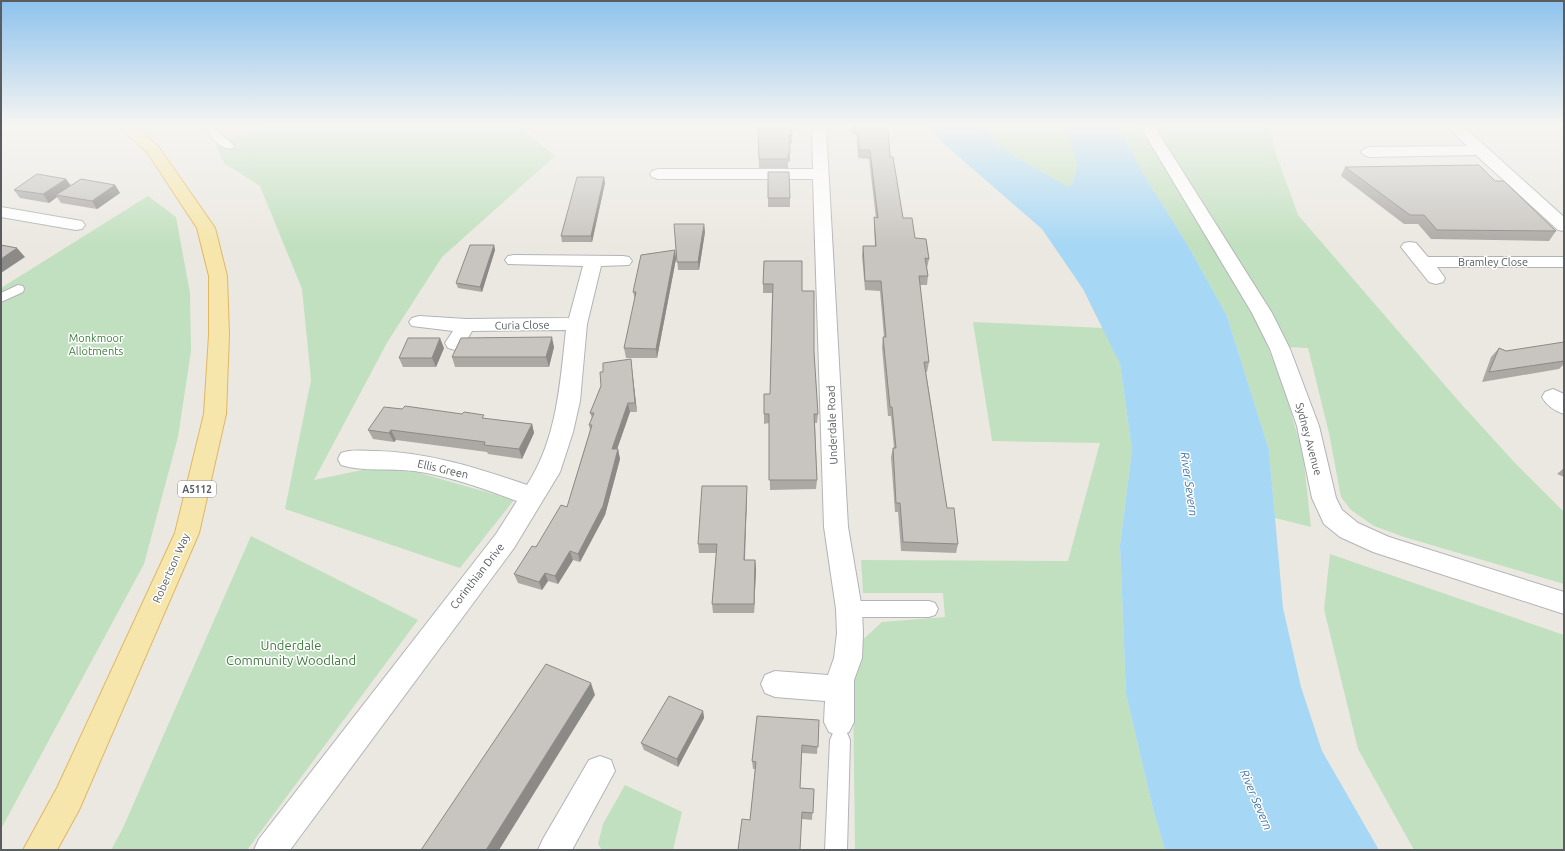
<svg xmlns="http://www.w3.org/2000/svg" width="1565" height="851" font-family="Ubuntu,sans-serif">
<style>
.green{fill:#c1e0bf}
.water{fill:#a6d7f5}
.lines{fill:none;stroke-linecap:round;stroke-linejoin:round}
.lane-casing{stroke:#b1b4b7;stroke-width:2}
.street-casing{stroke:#b1b4b7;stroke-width:2}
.primary-casing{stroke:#e1b763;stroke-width:2}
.lane{fill:#fff;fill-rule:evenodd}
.street{fill:#fff;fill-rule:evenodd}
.primary{fill:#f6e6ab;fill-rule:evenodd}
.wall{fill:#aca9a5}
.shaded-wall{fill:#8c8a86}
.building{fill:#c8c5c0;stroke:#8c8a86}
.labels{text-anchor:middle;stroke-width:3;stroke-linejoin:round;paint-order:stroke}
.shield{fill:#fff;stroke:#8b8e90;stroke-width:1}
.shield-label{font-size:10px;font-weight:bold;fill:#595d60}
.street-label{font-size:11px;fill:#595d60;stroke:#fff}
.park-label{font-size:11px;fill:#3c7c3c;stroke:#fff}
.water-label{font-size:12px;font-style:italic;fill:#4679a5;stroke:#fff}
.near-park-label{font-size:13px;fill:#3c7c3c;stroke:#fff}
</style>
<rect width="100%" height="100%" fill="#ebe8e1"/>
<!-- green -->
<path class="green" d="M269,126h250l36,30 -113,101 -54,84 -74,139 53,-11 42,1 105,30 -54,68 -175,-59 26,-129 -9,-91 -42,-103 -36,-23 -8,-17 6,-5z
M981,126h85l11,39 -5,20 -6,1 -19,-9 -46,-29z
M1119,126h22l118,199 26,66 18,64 8,72 -36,-9 -6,-68 -42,-134 -37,-67 -49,-79z
M1150,126h119l7,28 22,61 157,182 60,66 49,49v72l-160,-47 -30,-11 -23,-16 -10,-13 -12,-64 -21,-85 -21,-1z
M148,196l28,21 14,76 1,58 -13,86 -34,127 -143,265v-541z
M973,322l130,6 17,36 12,86 -12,95 6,149 26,111 13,45h-310l-2,-164 5,-31v-11l24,-22 63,-5 -2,-24h-80l-2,-33 207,1 32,-118 -108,-2z
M251,536l167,84 -171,230h-136l11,-20z
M1330,554l234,81v215h-150l-56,-101 -34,-140z
M625,785l57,27 -9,38h-71l-4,-6 5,-20z"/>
<!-- water -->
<path class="water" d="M928,126h53l20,22 65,38 6,-1 5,-20 -11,-39h53l22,44 49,79 37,67 42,134 14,158 18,79 21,64 57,99h-214l-13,-45 -26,-111 -6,-149 12,-95 -12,-86 -37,-75 -41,-60 -99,-86z"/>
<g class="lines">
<defs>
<path id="lane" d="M204,126h10c7,9 14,13 20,20l-1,2c-13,3 -23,-13 -29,-22z
M18,285l5,1 1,3 -1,3 -22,10v-9z
M849,601h80l6,2 3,6 -3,6 -6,2h-80l-6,-2 -3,-6 3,-6z
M840,730l7,3 3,7 -3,110h-22l5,-110 3,-7z"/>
<path id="street" d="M812,126h14l22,401 14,82 1,24 -1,25 -8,22v42l-5,10 -10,4 -10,-4 -5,-10 1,-21 -50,-4 -10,-4 -4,-9 4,-9 10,-4 53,4 6,-17 3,-25 -1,-24 -12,-82 -11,-348h-155l-6,-2 -2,-3 2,-3 6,-2h155z
M1140,126h14l118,187 18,36 29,77 17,72 6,12 16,13 31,14 175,55v22l-191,-62 -33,-15 -16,-13 -12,-26 -15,-72 -27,-77 -18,-36z
M1447,126h16l101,91v14l-6,-1 -82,-75 -107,2 -5,-2 -3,-3 3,-3 5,-2 98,-1z
M1,207l75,13 6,1 3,4 -3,4 -6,1 -75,-13z
M1410,242l6,1 12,14h136v10h-127l8,11 -2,4 -7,2 -7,-2 -28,-35 3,-4z
M514,255l109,1 6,1 3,4 -3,4 -28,1 -14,58 -7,77 -7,31 -13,40 -46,76 -224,302h-36l5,-11 237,-305 21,-33c-33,-12 -67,-25 -103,-30 -24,-3 -50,1 -73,-6l-3,-6 3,-6c11,-4 22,-2 34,-2 53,1 102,17 152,34 30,-46 33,-101 39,-155l-94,1 -10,17 -7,2 -7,-2 -3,-5 8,-12 -41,-5 -3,-4 3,-4 7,-2 47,3 103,-1 14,-52 -75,-2 -3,-4 3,-4z
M1553,389l11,5v20c-9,-3 -17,-8 -22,-17l3,-5z
M600,756l11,4 4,11 -43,79h-34l5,-11 46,-79z"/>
<path id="primary" d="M118,126h16l24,20 57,82 12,48 2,59 -3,79 -27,119 -120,277 -22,40h-34l34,-62 118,-255 29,-119 5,-79v-59l-12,-48 -50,-76z"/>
</defs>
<!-- lane casing -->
<use href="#lane" class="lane-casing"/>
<!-- street casing -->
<use href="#street" class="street-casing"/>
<!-- primary casing -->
<use href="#primary" class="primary-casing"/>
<!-- lane -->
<use href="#lane" class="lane"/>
<!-- street -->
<use href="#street" class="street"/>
<!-- primary -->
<use href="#primary" class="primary"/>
</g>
<!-- wall -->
<path class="wall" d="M758,126l34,9v8l-2,1v18h-2v6h-29z
M852,126h29l1,3 8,28 13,61 12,20 14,21 -2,9 1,8 -1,9h-7l9,77 -2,10h-1l21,136 11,36 -2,9 -55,-2 -3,-39h-3l-4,-55 2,-9h1l-3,-32h-3l-6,-69 1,-10h1l-4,-46 -15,-1 -3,-34 1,-10h12l-1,-19v-10l2,1 -7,-59 -11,-1 -1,-23h-5z
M1345,167l150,14 61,50 -7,10 -118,-2 -13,-15h-14l-63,-48z
M768,172l22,26v9h-22z
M604,177l1,6 -13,59h-30l-1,-6z
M71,185h44l5,8 -23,16 -36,-6 -4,-6 -8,6 -29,-5 -6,-8z
M674,224h30l1,8 -6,38h-21z
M494,245l1,5 -13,42 -24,-4 -2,-5z
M675,250l1,9 -19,99h-31l-2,-10 11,-48 -2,-8z
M764,261l38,30 12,61 4,62 -1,9h-2l2,57 -1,9 -46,1 -1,-67 -5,1v-10l6,-20 2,-101h-9v-9z
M554,347l-5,20h-94l-3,-10z
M444,348l-8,19h-33l-4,-9z
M1499,348l7,3 58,10v3l-5,5 -77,13 9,-25z
M632,369l5,43h-7l-13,37h1l2,10 -15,56 -25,47 -7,-2 -15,24 -10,-3 -6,9 -24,-7 -4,-9 53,-67 23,-77 -1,-5 3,-7 -2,-5 11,-27 2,-14z
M402,409l130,15 2,9 -12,26 -34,-5 -1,-2 -91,-12 -2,2 -21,-3 -5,-9z
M1564,468v9l-7,-3z
M747,496l-2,64h10l1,9 -2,44h-41l-1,-9 4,-51h-17l-1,-9z
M703,711l1,7 -26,49 -34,-17 -3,-7z
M819,720l-2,34 -15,-1 -2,35 14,1 -2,31 -10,-1 -52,1 5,-51h-2l-1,-8z"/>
<!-- shaded-wall -->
<path class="shaded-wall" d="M604,177l1,6 -13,59 -1,-6z
M66,179l6,8 -16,8 1,2 -8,6 -6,-9z
M115,185l5,8 -23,16 -5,-8z
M704,224l1,8 -6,38 -1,-8z
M494,245l1,5 -13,42 -2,-5z
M17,248l8,9 -24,16v-14z
M675,250l1,9 -19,99 -1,-9z
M552,337l2,10 -5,20 -3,-10z
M440,338l4,10 -8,19 -4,-9z
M631,359l1,10 5,43 -2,-9z
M628,403l2,9 -16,46 -2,-9z
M532,424l2,9 -12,26 -3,-10z
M391,430l5,10 -2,2 -5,-9z
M618,449l2,10 -15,56 -25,47 -2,-8z
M747,486v10l-3,73v-9z
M570,551l3,9 -15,24 -3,-8z
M755,560l1,9 -2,44v-9z
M545,573l3,8 -6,9 -3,-8z
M591,683l4,12 -96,155h-13z
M703,711l1,7 -26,49 -1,-8z"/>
<!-- building -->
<path class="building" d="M758,126h33l1,9h-3l1,18 -2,1v5h-29z
M853,126h28l1,3h6l2,28h3l10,61h9l3,20 11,1 3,20 -4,-1 3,18h-9l10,86h-5l23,146h7l4,36 -55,-2 -3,-39h-4l-3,-55h3l-4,-41h-2l-7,-70h3l-5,-56h-16l-2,-35h13l-2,-29 4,1 -8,-68h-11l-1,-23z
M1479,165l16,16h9l52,50 -119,-1 -13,-15h-14l-65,-48z
M768,172h21l1,26h-22z
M37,174l29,5 -23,15 -29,-4z
M577,177h27l-13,59h-30z
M81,179l34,6 -23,16 -36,-6z
M674,224h30l-6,38h-21z
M1,245l16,3 -16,11z
M470,245h24l-14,42 -24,-4z
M675,250l-19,99 -32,-1 12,-56h-3l8,-37z
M764,261h38v30h12v61l4,62h-4l3,66h-48v-66h-5v-20h6l3,-110h-10z
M552,337l-6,20h-94l9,-19z
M408,338h32l-8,20h-33z
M1564,342v19l-75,11 10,-24 7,3z
M631,359l4,44h-7l-16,46h6l-15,57 -25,48 -8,-3 -15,25 -10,-3 -6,9 -25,-8 18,-28 4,1 25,-42 6,2 25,-82h-3l5,-12h-4l11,-27 -1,-14h3v-9z
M405,406l57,8 2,-2 20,3 -2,3 50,6 -13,25 -35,-4 1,-3 -94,-12 -2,3 -21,-3 16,-23 18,2z
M702,486h45l-3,74h11l-1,44h-42l5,-60h-19z
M546,664l45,19 -105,167h-65z
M669,696l34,15 -26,48 -36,-16z
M757,716l62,4 -1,27 -16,-2 -2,43 14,1 -1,24 -11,-1 -2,38h-62l4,-31 8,1 6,-58 -4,-1z"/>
<!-- sky -->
<linearGradient id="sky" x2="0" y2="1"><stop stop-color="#8dc2ed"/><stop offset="0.51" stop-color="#f6f5f2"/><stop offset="1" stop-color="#f6f5f2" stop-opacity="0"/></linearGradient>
<rect width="1565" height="245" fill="url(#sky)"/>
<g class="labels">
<!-- shield labels -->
<rect class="shield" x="178" y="481" width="38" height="16" rx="3"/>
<g class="shield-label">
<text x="197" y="493">A5112</text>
</g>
<!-- street labels -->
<g class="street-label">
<text x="1493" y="266">Bramley Close</text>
<text transform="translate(522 325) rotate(-1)" y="4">Curia Close</text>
<text transform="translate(832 425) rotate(-92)" y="4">Underdale Road</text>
<text transform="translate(1309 439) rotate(75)" y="4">Sydney Avenue</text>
<text transform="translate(443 469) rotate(13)" y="4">Ellis Green</text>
<text transform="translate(171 568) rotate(-66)" y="4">Robertson Way</text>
<text transform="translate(477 576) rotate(-52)" y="4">Corinthian Drive</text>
</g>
<!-- park labels -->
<g class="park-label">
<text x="96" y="342">Monkmoor<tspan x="96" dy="13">Allotments</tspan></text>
</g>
<!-- water labels -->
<g class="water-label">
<text transform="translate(1189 484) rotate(82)" y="4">River Severn</text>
<text transform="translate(1256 800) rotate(67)" y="4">River Severn</text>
</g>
<!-- near-park labels -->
<g class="near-park-label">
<text x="291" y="650">Underdale<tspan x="291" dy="15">Community Woodland</tspan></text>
</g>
</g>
<!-- border -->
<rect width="1565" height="851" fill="none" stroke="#595d60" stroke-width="4"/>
</svg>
